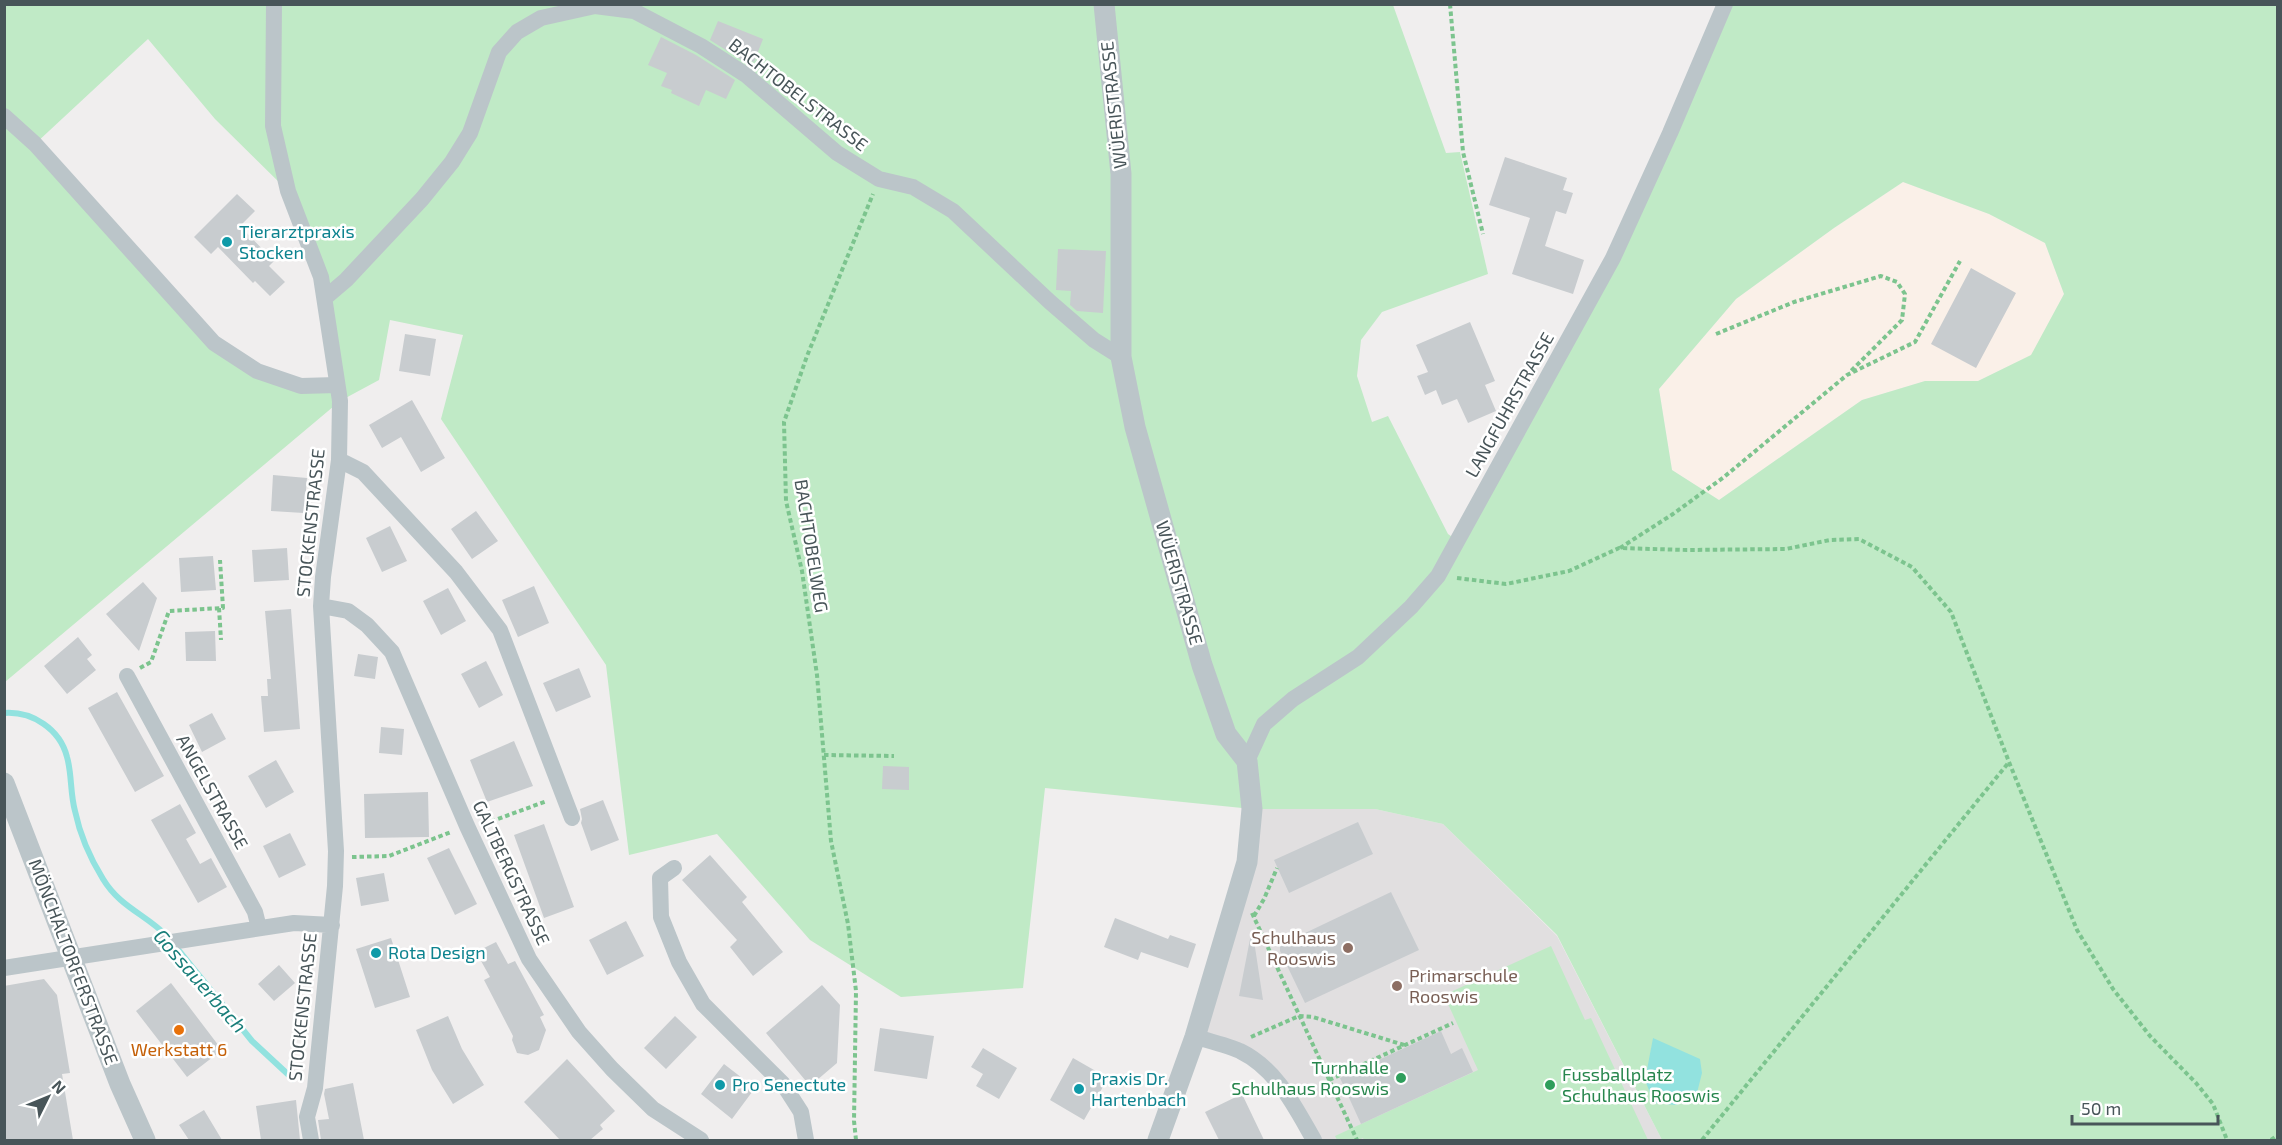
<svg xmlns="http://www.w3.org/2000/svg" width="2282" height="1145" font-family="'Exo 2',sans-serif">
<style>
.commercial{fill:#faf0e8}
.education{fill:#e1dfe0}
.green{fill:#c0eac6;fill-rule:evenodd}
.water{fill:#92e2df}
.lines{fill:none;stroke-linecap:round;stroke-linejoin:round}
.stream{stroke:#92e2df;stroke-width:6}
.building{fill:#c8cccf}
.path{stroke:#7cc48e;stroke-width:4;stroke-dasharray:4.5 3;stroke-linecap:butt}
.minor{stroke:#bbc5c9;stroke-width:16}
.tertiary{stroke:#bbc5c9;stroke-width:21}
.culture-dot{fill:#0f9aa8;stroke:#fff;stroke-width:2}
.education-dot{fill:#8d6e63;stroke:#fff;stroke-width:2}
.food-dot{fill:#e8710a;stroke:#fff;stroke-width:2}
.leisure-dot{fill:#2e9e5b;stroke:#fff;stroke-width:2}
.labels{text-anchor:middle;stroke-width:5;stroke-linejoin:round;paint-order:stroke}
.street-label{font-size:18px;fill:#485559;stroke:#fff}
.culture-label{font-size:18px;fill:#0d838f;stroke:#fff;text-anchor:start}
.education-label{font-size:18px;fill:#785e54;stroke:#fff;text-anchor:end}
.food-label{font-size:18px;fill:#c56008;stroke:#fff}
.leisure-label{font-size:18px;fill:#27864d;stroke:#fff;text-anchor:end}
.water-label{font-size:20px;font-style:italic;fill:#197e7a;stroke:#fff}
</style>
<rect width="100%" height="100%" fill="#f0eeee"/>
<!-- commercial -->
<path class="commercial" d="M1903,182l86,32 56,29 19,51 -32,61 -54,26h-53l-63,19 -143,100 -47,-30 -13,-81 77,-90 98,-71z"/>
<!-- education -->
<path class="education" d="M1252,809h123l68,15 114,112 105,204h-348l-44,-67 -75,-36z"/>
<!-- green -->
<path class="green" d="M5,5h1388l53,148 14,-1 28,122 -106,38 -21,28 -4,36 15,46 16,-6 60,118 10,7 155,-283 112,-253h552v1135h-615l-105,-205 -114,-111 -68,-15h-123l-207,-21 -22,200 -122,9 -91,-57 -93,-106 -88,21 -23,-190 -165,-246 22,-84 -73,-15 -11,60 -39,21 -335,281zM148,39l67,80 73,72 38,106 11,88 -80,-14 -43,-28 -179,-199zM1903,182l86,32 56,29 19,51 -33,61 -53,26h-53l-63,19 -143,100 -47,-30 -13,-81 77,-90 98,-71z
M1551,946l34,74 6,-2 57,122h-284l-1,-2 -5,2h-21l-2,-4 143,-66 -34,-75z"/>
<!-- water -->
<path class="water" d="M1653,1038l47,21 2,14 -5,20 -21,12 -22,-2 -9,-23z"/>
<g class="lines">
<!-- stream -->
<path class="stream" d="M4,713c28,-2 56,16 63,44 5,17 3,36 8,54 5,24 15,47 28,68 17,28 42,35 64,57l85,105 41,38"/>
</g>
<!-- building -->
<path class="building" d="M718,21l45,18 -9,23 -10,-4 -1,3 -33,-21z
M661,37l35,18 39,25 -9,19 -20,-9 -7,16 -28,-13 1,-3 -11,-4 6,-13 -19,-8z
M1505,157l62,21 -4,12 10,3 -7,21 -10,-3 -11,35 39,14 -11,34 -61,-20 18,-56 -41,-13z
M237,194l18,17 -15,15 34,35 -5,5 16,16 -15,14 -15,-15 -2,2 -35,-36 -7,7 -17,-17z
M1058,249l48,2 -3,62 -26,-2 -7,-6 1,-14 -15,-1z
M1971,268l45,25 -40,75 -45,-24z
M1470,322l25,59 -10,4 11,26 -28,12 -11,-24 -15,6 -6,-15 -11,5 -8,-19 11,-4 -12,-27z
M405,334l31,5 -6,37 -31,-5z
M412,400l33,58 -24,14 -20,-35 -19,11 -13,-23z
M273,475l34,3 -3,35 -33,-2z
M476,511l22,30 -26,18 -21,-30z
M390,526l17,35 -25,11 -16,-34z
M287,548l2,32 -35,2 -2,-32z
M213,556l3,34 -35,2 -2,-34z
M143,582l14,16 -18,53 -33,-37z
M534,586l15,37 -31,14 -16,-37z
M448,588l18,33 -25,14 -18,-34z
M291,609l9,120 -36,3 -3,-36h7l-1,-17h4l-6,-68z
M215,631l1,30h-30l-1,-29z
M78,637l14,18 -5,4 9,11 -29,24 -23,-28z
M358,654l20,3 -3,22 -21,-3z
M486,661l17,34 -24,13 -18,-34z
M579,668l12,29 -35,15 -13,-29z
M117,692l47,84 -29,16 -47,-84z
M212,713l14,26 -24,13 -13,-27z
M381,727l23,2 -2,26 -23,-2z
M514,741l19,45 -46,16 -17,-42z
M276,760l18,32 -28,16 -18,-32z
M883,766l26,1v23l-27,-1z
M428,792l1,45 -64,1 -1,-44z
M603,800l16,40 -28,11 -10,-28 1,-4 -2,-10z
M180,804l16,29 -10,6 14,25 11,-6 16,29 -29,16 -47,-83z
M1358,822l15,32 -84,39 -15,-33z
M544,824l30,83 -30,11 -30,-83z
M290,833l16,32 -27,13 -16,-32z
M449,848l28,56 -22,11 -28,-57z
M710,855l37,42 -5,5 41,50 -30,24 -23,-29 7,-7 -55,-60z
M384,873l5,28 -28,5 -5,-28z
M1391,892l28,58 -114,53 -25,-52v-6z
M1115,918l53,21 2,-4 26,9 -8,24 -47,-16 -3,8 -34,-13z
M626,921l18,35 -37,19 -18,-35z
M1251,934h2l10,66 -24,-4z
M391,938l19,59 -35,11 -19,-59z
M496,942l12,22 7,-3 29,54 -4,2 6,13 -7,20 -11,5 -11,-2 -5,-13 1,-4 -29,-56 6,-3 -14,-25z
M279,965l16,18 -21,18 -16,-17z
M44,979l13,16 13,78 -8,1 11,66h-69v-154z
M171,983l51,67 -35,27 -51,-66z
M822,985l18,20 -3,58 -27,23 -44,-53z
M448,1016l14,33 22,36 -31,19 -21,-34 -16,-40z
M675,1016l22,21 -31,32 -22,-21z
M880,1028l54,8 -7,43 -53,-8z
M1441,1031l10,23 11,-6 11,24 -112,52 -21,-46z
M983,1048l34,20 -18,31 -23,-13 7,-12 -12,-7z
M1073,1058l35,20 -24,42 -34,-20z
M567,1059l48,52 -15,14 3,4 -13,11h-30l-36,-38z
M724,1064l31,24 -23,31 -31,-25z
M353,1083l11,57h-43l-3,-20 11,-1 -5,-25 1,-5z
M1242,1094l22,46h-45l-14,-28z
M296,1100l4,40h-39l-5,-34z
M204,1110l18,30h-33l-10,-15z"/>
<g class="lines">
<!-- path -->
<path class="path" d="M1450,4l13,148 20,82
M1716,334l78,-32 87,-26 16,6 8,12 -3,26 -51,51
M1620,548l53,-34 51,-37 123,-102 68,-33 45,-81
M1457,578l49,6 63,-13 50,-23 68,2 99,-1 44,-9 29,-1 53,28 39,45 58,150 68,168 36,59 37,47 46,47 17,21 14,36
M219,608l2,32
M140,668l11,-6 18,-51 54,-3 -3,-48
M824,755l70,1
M484,824l63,-23
M352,857l37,-1 62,-24
M1252,913l105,227
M1254,916l10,-17 13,-31
M1251,1037l48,-21 14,1 91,28
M1329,1080l124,-57
M856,1140l-2,-19 2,-130 -8,-67 -17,-83 -14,-166 -15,-104 -16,-70 -2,-79 23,-66 66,-162
M1702,1140l307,-378
M2271,1140l7,-5"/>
<!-- minor -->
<path class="minor" d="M274,4l-1,122 15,65 33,86 19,124 -1,59 -16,117 -2,29 15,245 -1,35 -20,202 -8,29 4,23
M4,116l31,28 179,199 43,28 44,15 36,-1
M326,297l20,-17 76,-81 30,-37 18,-29 29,-81 18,-20 24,-14 54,-12 39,5 67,35 45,29 91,78 42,26 34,8 40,24 97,91 44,38 27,17
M339,460l24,12 93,100 44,58 72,188
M321,606l27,5 19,14 25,27 75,174 62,133 50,73 33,37 41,40 48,31
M127,676l128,236 4,16
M1247,761l17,-37 29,-25 65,-42 53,-50 27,-31 175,-318 57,-125 55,-129
M674,868l-14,10 1,39 18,45 24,42 80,80 18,28 5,28
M4,968l290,-45 38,2
M1195,1037c15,4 31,8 45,14 37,18 55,56 74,89"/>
<!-- tertiary -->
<path class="tertiary" d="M1104,4l17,170v183l14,70 67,238 24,69 21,27 5,48 -5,53 -52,175 -37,103
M4,783l116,301 25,56"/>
</g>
<!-- markers -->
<g class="culture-dot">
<circle cx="227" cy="242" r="6"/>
<circle cx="376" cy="953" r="6"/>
<circle cx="720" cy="1085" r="6"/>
<circle cx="1079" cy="1089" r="6"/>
</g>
<g class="education-dot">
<circle cx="1348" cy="948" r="6"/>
<circle cx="1397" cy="986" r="6"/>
</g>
<circle class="food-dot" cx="179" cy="1030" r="6"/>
<g class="leisure-dot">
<circle cx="1401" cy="1078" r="6"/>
<circle cx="1550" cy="1085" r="6"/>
</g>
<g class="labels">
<!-- street labels -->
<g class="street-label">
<text transform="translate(798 95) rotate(38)" y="6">BACHTOBELSTRASSE</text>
<text transform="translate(1114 105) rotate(-96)" y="6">WÜERISTRASSE</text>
<text transform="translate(1510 405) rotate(-61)" y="6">LANGFUHRSTRASSE</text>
<text transform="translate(311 523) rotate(-84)" y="6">STOCKENSTRASSE</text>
<text transform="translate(811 546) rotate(81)" y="6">BACHTOBELWEG</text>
<text transform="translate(1179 583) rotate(74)" y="6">WÜERISTRASSE</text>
<text transform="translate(212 792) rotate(61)" y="6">ANGELSTRASSE</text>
<text transform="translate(511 873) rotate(65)" y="6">GALTBERGSTRASSE</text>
<text transform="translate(73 962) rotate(69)" y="6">MÖNCHALTORFERSTRASSE</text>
<text transform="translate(303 1007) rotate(-84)" y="6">STOCKENSTRASSE</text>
</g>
<!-- culture labels -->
<g class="culture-label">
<text x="239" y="238">Tierarztpraxis<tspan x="239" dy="21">Stocken</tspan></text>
<text x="388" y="959">Rota Design</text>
<text x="1091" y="1085">Praxis Dr.<tspan x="1091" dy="21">Hartenbach</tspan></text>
<text x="732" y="1091">Pro Senectute</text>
</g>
<!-- education labels -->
<g class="education-label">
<text x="1336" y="944">Schulhaus<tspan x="1336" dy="21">Rooswis</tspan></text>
<text x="1409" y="982" text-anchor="start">Primarschule<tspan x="1409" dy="21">Rooswis</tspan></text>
</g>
<!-- food labels -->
<g class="food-label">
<text x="179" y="1056">Werkstatt 6</text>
</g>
<!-- leisure labels -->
<g class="leisure-label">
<text x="1389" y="1074">Turnhalle<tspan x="1389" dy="21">Schulhaus Rooswis</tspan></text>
<text x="1562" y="1081" text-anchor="start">Fussballplatz<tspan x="1562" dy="21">Schulhaus Rooswis</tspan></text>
</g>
<!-- water labels -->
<g class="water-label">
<text transform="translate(200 981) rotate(49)" y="7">Gossauerbach</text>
</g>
</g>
<!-- border -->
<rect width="2282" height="1145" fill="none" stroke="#485559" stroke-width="12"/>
<!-- north arrow -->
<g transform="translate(48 1097) rotate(47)" stroke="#ffffff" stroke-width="4.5" paint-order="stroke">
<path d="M0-4.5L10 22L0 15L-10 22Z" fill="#485559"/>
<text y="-9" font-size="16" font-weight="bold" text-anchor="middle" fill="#485559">N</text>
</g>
<!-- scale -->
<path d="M2072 1115v9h146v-9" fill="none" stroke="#485559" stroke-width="3"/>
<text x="2081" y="1115" font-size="18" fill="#485559" stroke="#ffffff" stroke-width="4.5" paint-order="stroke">50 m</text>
</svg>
